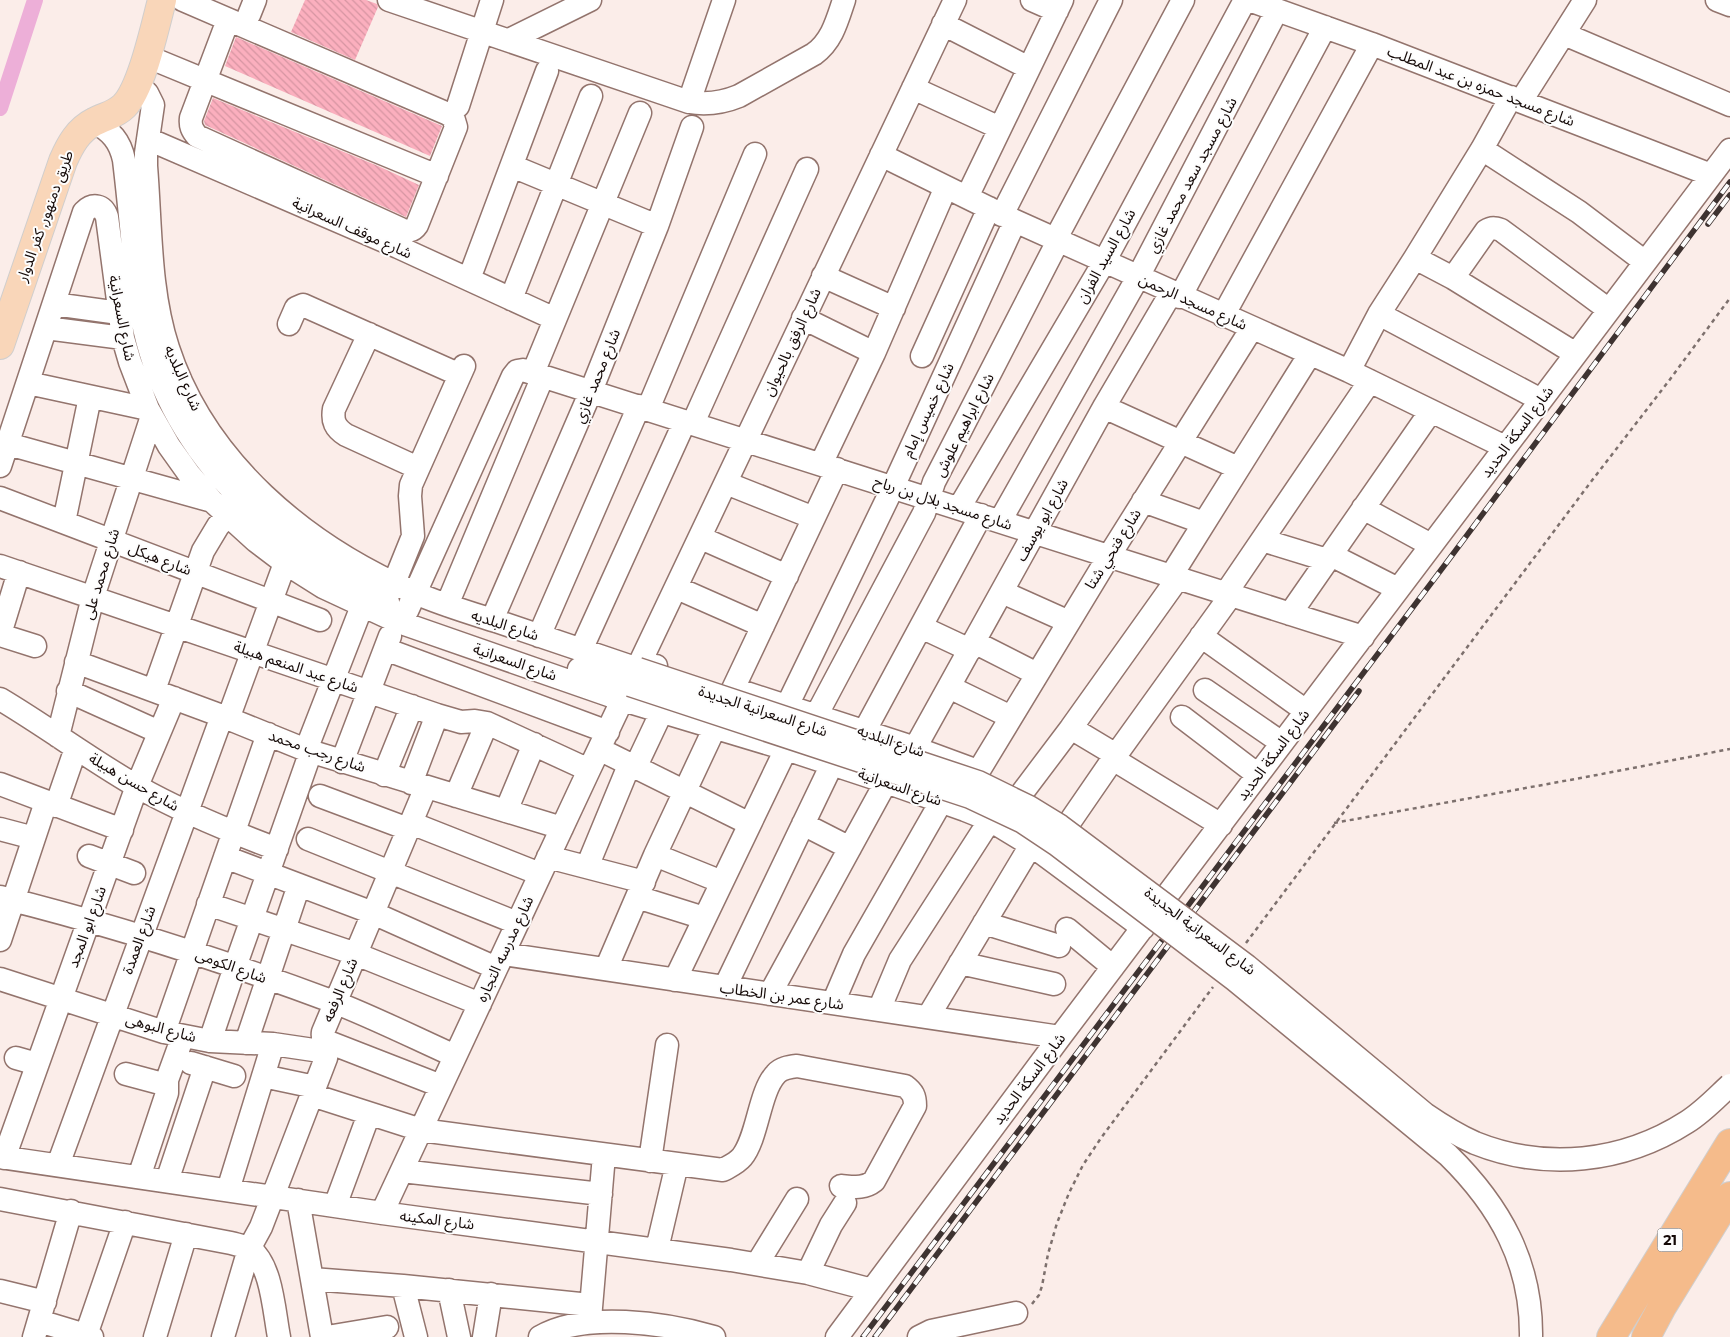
<svg xmlns="http://www.w3.org/2000/svg" width="1730" height="1337" font-family="Montserrat,'Noto Sans Arabic',sans-serif">
<style>
.lines{fill:none;stroke-linecap:round;stroke-linejoin:round}
.canal{stroke:#edafd8;stroke-width:16}
.building{fill:url(#building-back-hatch)}
.minor-casing{stroke:#93746d;stroke-width:25}
.major-casing{stroke:#d0cecd;stroke-width:30}
.highway-casing{stroke:#d0cecd;stroke-width:30}
.path{stroke:#7d706d;stroke-width:2.5;stroke-dasharray:4 4;stroke-linecap:butt}
.minor{stroke:#fff;stroke-width:22}
.major{stroke:#f9d6b9;stroke-width:28}
.highway{stroke:#f5bb8b;stroke-width:28}
.rail-casing{stroke:#3e3331;stroke-width:5.5}
.rail{stroke:#fdfdfd;stroke-width:4;stroke-dasharray:11;stroke-linecap:butt}
.minor-bridge-casing{stroke:#93746d;stroke-width:25;stroke-linecap:butt}
.minor-bridge{stroke:#fff;stroke-width:22}
.labels{text-anchor:middle;stroke-width:4;stroke-linejoin:round;paint-order:stroke}
.shield{fill:#fdfdfd;stroke:#5a5251;stroke-width:1}
.shield-label{font-size:14px;font-weight:bold;fill:#140907}
.street-label{font-size:15px;fill:#140907;stroke:#fdfdfd}
</style>
<defs>
<pattern id="building-back-hatch" width="6" height="6" patternUnits="userSpaceOnUse" patternTransform="scale(1.25)"><rect width="6" height="6" fill="#fbafbe"/><path d="M-1 5l2 2M0 0l6 6M5-1l2 2" fill="none" stroke="#d695a2"/></pattern>
</defs>
<rect width="100%" height="100%" fill="#fbede9"/>
<g class="lines">
<!-- canal -->
<path class="canal" d="M0,108l35,-108"/>
</g>
<!-- building -->
<path class="building" d="M305,0h61l11,4 1,3 -23,53 -64,-28z
M236,37l206,89 -12,30 -205,-90z
M213,98l165,68 41,19 -13,32 -201,-92 -1,-4z"/>
<g class="lines">
<defs>
<path id="minor" d="M183,0l265,114 5,3 3,10 -39,98c-4,6 -9,7 -16,4l-204,-93c-5,-6 -7,-10 -6,-18l37,-98
M389,0l300,102c18,3 33,1 50,-6l75,-42c18,-13 23,-33 30,-54
M1032,0l25,11
M1249,0l123,44 339,131
M1717,0l13,5
M249,15l6,-15
M943,24l86,44
M1564,34l166,71
M509,40l81,-40
M146,56l291,120
M137,85l10,8 6,12 -7,48v13c5,61 3,124 22,182 37,114 137,197 245,244 29,13 61,22 92,32 44,15 88,30 133,45l18,-3
M913,88l87,40
M1521,101l64,-101
M689,102l35,-102
M458,106l34,-106
M94,122c17,9 26,19 30,38 4,33 7,65 10,98 3,20 4,40 8,60 26,135 129,225 246,284
M148,139l250,108 157,72
M1482,149l97,63 66,50
M881,155l134,66 334,150 156,76
M512,166l145,60
M967,197l95,-197
M1002,215l109,-215
M1055,240l128,-240
M1415,258l38,20 123,76
M823,276l71,32
M1453,278l33,-47c6,-4 9,-3 15,-1l108,80
M469,279l78,-208
M1180,297l145,-270
M511,299l80,-203
M54,304l65,9
M1379,314l162,86
M1223,316l149,-272
M803,318l71,35
M289,324l7,-16 7,-3 157,70
M46,328l77,10
M369,334l-35,75c-2,12 1,19 12,26l72,33
M922,356l67,-148
M1349,371l30,-57 36,-56 67,-109 29,-52
M533,373l107,-260
M28,383l120,26
M1104,407l134,61
M648,409l107,-255
M693,423l114,-254
M8,444l204,57
M821,464l53,-111 72,-166
M0,466l84,-254c9,-9 19,-7 23,5l16,121 7,24 18,47 21,37 20,28 23,27 44,40 29,22 38,24 73,34 227,79 163,49 100,33 79,28 25,10 41,25 112,83
M726,483l88,35
M0,498l320,122
M1143,501l61,22
M959,508l145,-246 141,-262
M1363,508l68,37
M1000,521l138,-244 139,-267
M64,522l26,-125
M701,538l86,38
M1262,540l65,20
M1331,555l67,34
M0,566l437,149 24,7 14,-1 12,2 102,47
M1171,576l139,-222
M394,583l19,-47 -3,-40 1,-11 53,-119
M677,588l86,38
M1002,592l67,30
M1226,593l144,-212
M447,605l96,-229
M407,611l106,-235 4,-5 6,-1 840,267
M1290,614l141,-203
M492,620l99,-229 66,-165 35,-99
M921,627l49,23
M0,634l19,-62
M0,635l35,11
M539,636l100,-230
M1201,636l105,75
M974,642l63,32
M385,649l223,83
M581,650l104,-229
M76,662l146,54 84,34 256,78
M579,669l51,16
M949,687l62,30
M733,689l104,-220
M154,690l49,-139 15,-25 20,-22
M737,690l178,58 57,21
M1205,690l77,53
M68,691l91,41
M0,699c47,28 91,61 138,88 44,25 91,44 139,62
M787,706l106,-219 122,-266
M816,716l108,-203 10,-31 124,-241
M1182,717l76,58
M228,719l57,-156
M1071,728l45,27
M864,732l117,-217
M58,736l35,-139 59,-181
M915,748l189,-341 67,-114
M599,749l151,75
M306,750l56,-144
M1113,759l108,66
M342,762l48,-126
M636,766l26,-55
M978,772l131,-216 143,-228
M384,775l28,-69
M411,783l26,-68
M0,784l122,46
M1022,793l49,-65 107,-150
M320,796l88,33
M456,796l31,-73
M56,806l20,-58
M506,811l28,-67
M411,823l129,51
M1069,823l44,-64 118,-164
M803,824l47,24
M0,829l34,9
M308,839l209,84
M655,855l67,27
M89,856l45,17
M225,857l148,56 123,55
M548,857l96,25
M587,867l43,-104
M0,897c113,28 224,64 334,105 41,16 81,36 121,54
M637,897l67,21
M208,904l148,50 124,50
M984,923l75,23
M1067,929l46,38
M0,940l46,-138
M503,954l557,83
M960,963l94,21
M606,969l49,-114 60,-128
M0,979l164,53 46,9 63,3 54,8
M675,980l111,-231
M725,987l107,-223
M770,994l116,-212
M833,1003l21,-49 87,-152
M879,1010l21,-50 90,-140
M928,1017l103,-172
M164,1032l104,-298
M323,1040l118,46
M210,1041l25,-74 76,-216
M246,1043l53,-158
M16,1058l21,6
M191,1063l43,13
M126,1074l41,11
M263,1076l52,11
M312,1095l109,35 302,40c7,-4 14,-7 19,-13 16,-20 17,-65 34,-83 5,-6 13,-7 21,-8l108,20c8,6 10,10 10,20l-41,75c-10,8 -20,6 -33,5
M0,1157l382,56 349,47 77,13 64,17
M4,1158l133,-372 37,-88
M650,1161l17,-116
M58,1165l164,-449
M402,1171l199,23
M139,1177l28,-84v-13l16,-44
M167,1181l38,-114
M228,1190l45,-146
M0,1199l231,44c7,2 14,3 19,6 22,16 24,63 29,88
M298,1200l24,137
M335,1206l34,-92
M382,1213l207,-443 366,-770
M657,1249l20,-85
M757,1264l40,-65
M808,1273l23,-48 14,-22
M312,1279l91,7 187,19
M403,1286l13,51
M449,1290l10,47
M0,1291l45,11
M590,1319l14,-164
M39,1321l53,16
M86,1335l39,-113
M34,1337l37,-126
M155,1337l31,-103
M223,1337l26,-88 12,-22 65,-169c2,-10 -5,-17 -3,-26l103,-245
M327,1337l60,-10
M484,1337l7,-43
M540,1337c44,-26 126,-14 174,0
M837,1337l223,-300 670,-887
M919,1337l12,-6 85,-18"/>
<path id="major" d="M0,345l63,-184c7,-16 15,-31 31,-39 11,-6 21,-7 30,-16 18,-18 31,-80 38,-106"/>
<path id="highway" d="M1611,1337l119,-194
M1646,1337l16,-30 68,-111"/>
</defs>
<!-- minor casing -->
<use href="#minor" class="minor-casing"/>
<!-- major casing -->
<use href="#major" class="major-casing"/>
<!-- highway casing -->
<use href="#highway" class="highway-casing"/>
<!-- path -->
<path class="path" d="M1334,823l263,-48 133,-26
M1246,943l344,-460 78,-101 62,-84
M1032,1304l7,-9 3,-9 6,-32 9,-31 12,-30 14,-28 18,-27 112,-151"/>
<!-- minor -->
<use href="#minor" class="minor"/>
<!-- major -->
<use href="#major" class="major"/>
<!-- highway -->
<use href="#highway" class="highway"/>
<defs>
<path id="rail" d="M1708,224l22,-29
M863,1337l584,-775 283,-380
M875,1337l484,-646"/>
</defs>
<!-- rail casing -->
<use href="#rail" class="rail-casing"/>
<!-- rail -->
<use href="#rail" class="rail"/>
<defs>
<path id="minor-bridge" d="M638,669l340,113 51,25 31,19 187,140 178,148c16,11 32,21 50,29 70,28 148,20 212,-21 16,-10 29,-24 43,-37
M630,685l340,112 53,25 33,22 179,136 213,175c52,51 84,108 83,182"/>
</defs>
<!-- minor-bridge casing -->
<use href="#minor-bridge" class="minor-bridge-casing"/>
<!-- minor-bridge -->
<use href="#minor-bridge" class="minor-bridge"/>
</g>
<g class="labels">
<!-- shield labels -->
<rect class="shield" x="1657.5" y="1228.5" width="25" height="23" rx="4"/>
<g class="shield-label">
<text x="1670" y="1245">21</text>
</g>
<!-- street labels -->
<g class="street-label">
<text transform="translate(1481 86) rotate(21)" y="5">شارع مسجد حمزه بن عبد المطلب</text>
<text transform="translate(1192 175) rotate(-62)" y="5">شارع مسجد سعد محمد غازي</text>
<text transform="translate(45 216) rotate(-70)" y="5">طريق دمنهور, كفر الدوار</text>
<text transform="translate(352 228) rotate(24)" y="5">شارع موقف السعرانية</text>
<text transform="translate(1106 256) rotate(-61)" y="5">شارع السيد الفران</text>
<text transform="translate(1193 302) rotate(24)" y="5">شارع مسجد الرحمن</text>
<text transform="translate(122 318) rotate(79)" y="5">شارع السعرانية</text>
<text transform="translate(792 342) rotate(-65)" y="5">شارع الرفق بالحيوان</text>
<text transform="translate(597 376) rotate(-68)" y="5">شارع محمد غازي</text>
<text transform="translate(183 378) rotate(66)" y="5">شارع البلديه</text>
<text transform="translate(928 410) rotate(-65)" y="5">شارع خميس إمام</text>
<text transform="translate(964 425) rotate(-63)" y="5">شارع ابراهيم علوش</text>
<text transform="translate(1517 432) rotate(-53)" y="5">شارع السكة الحديد</text>
<text transform="translate(943 503) rotate(18)" y="5">شارع مسجد بلال بن رباح</text>
<text transform="translate(1042 520) rotate(-61)" y="5">شارع ابو يوسف</text>
<text transform="translate(1113 549) rotate(-58)" y="5">شارع فتحي شتا</text>
<text transform="translate(160 559) rotate(21)" y="5">شارع هيكل</text>
<text transform="translate(101 574) rotate(-73)" y="5">شارع محمد على</text>
<text transform="translate(505 625) rotate(18)" y="5">شارع البلديه</text>
<text transform="translate(515 662) rotate(19)" y="5">شارع السعرانية</text>
<text transform="translate(296 667) rotate(19)" y="5">شارع عبد المنعم هبيلة</text>
<text transform="translate(763 711) rotate(18)" y="5">شارع السعرانية الجديدة</text>
<text transform="translate(891 741) rotate(19)" y="5">شارع البلديه</text>
<text transform="translate(317 751) rotate(19)" y="5">شارع رجب محمد</text>
<text transform="translate(1273 755) rotate(-53)" y="5">شارع السكة الحديد</text>
<text transform="translate(134 782) rotate(30)" y="5">شارع حسن هبيلة</text>
<text transform="translate(900 787) rotate(19)" y="5">شارع السعرانية</text>
<text transform="translate(87 927) rotate(-70)" y="5">شارع ابو المجد</text>
<text transform="translate(1200 931) rotate(37)" y="5">شارع السعرانية الجديدة</text>
<text transform="translate(139 940) rotate(-70)" y="5">شارع العمدة</text>
<text transform="translate(505 949) rotate(-65)" y="5">شارع مدرسه التجاره</text>
<text transform="translate(231 966) rotate(20)" y="5">شارع الكومى</text>
<text transform="translate(340 990) rotate(-67)" y="5">شارع الرفعه</text>
<text transform="translate(782 996) rotate(8)" y="5">شارع عمر بن الخطاب</text>
<text transform="translate(161 1028) rotate(15)" y="5">شارع البوهى</text>
<text transform="translate(1029 1079) rotate(-53)" y="5">شارع السكة الحديد</text>
<text transform="translate(437 1220) rotate(7)" y="5">شارع المكينه</text>
</g>
</g>
</svg>
